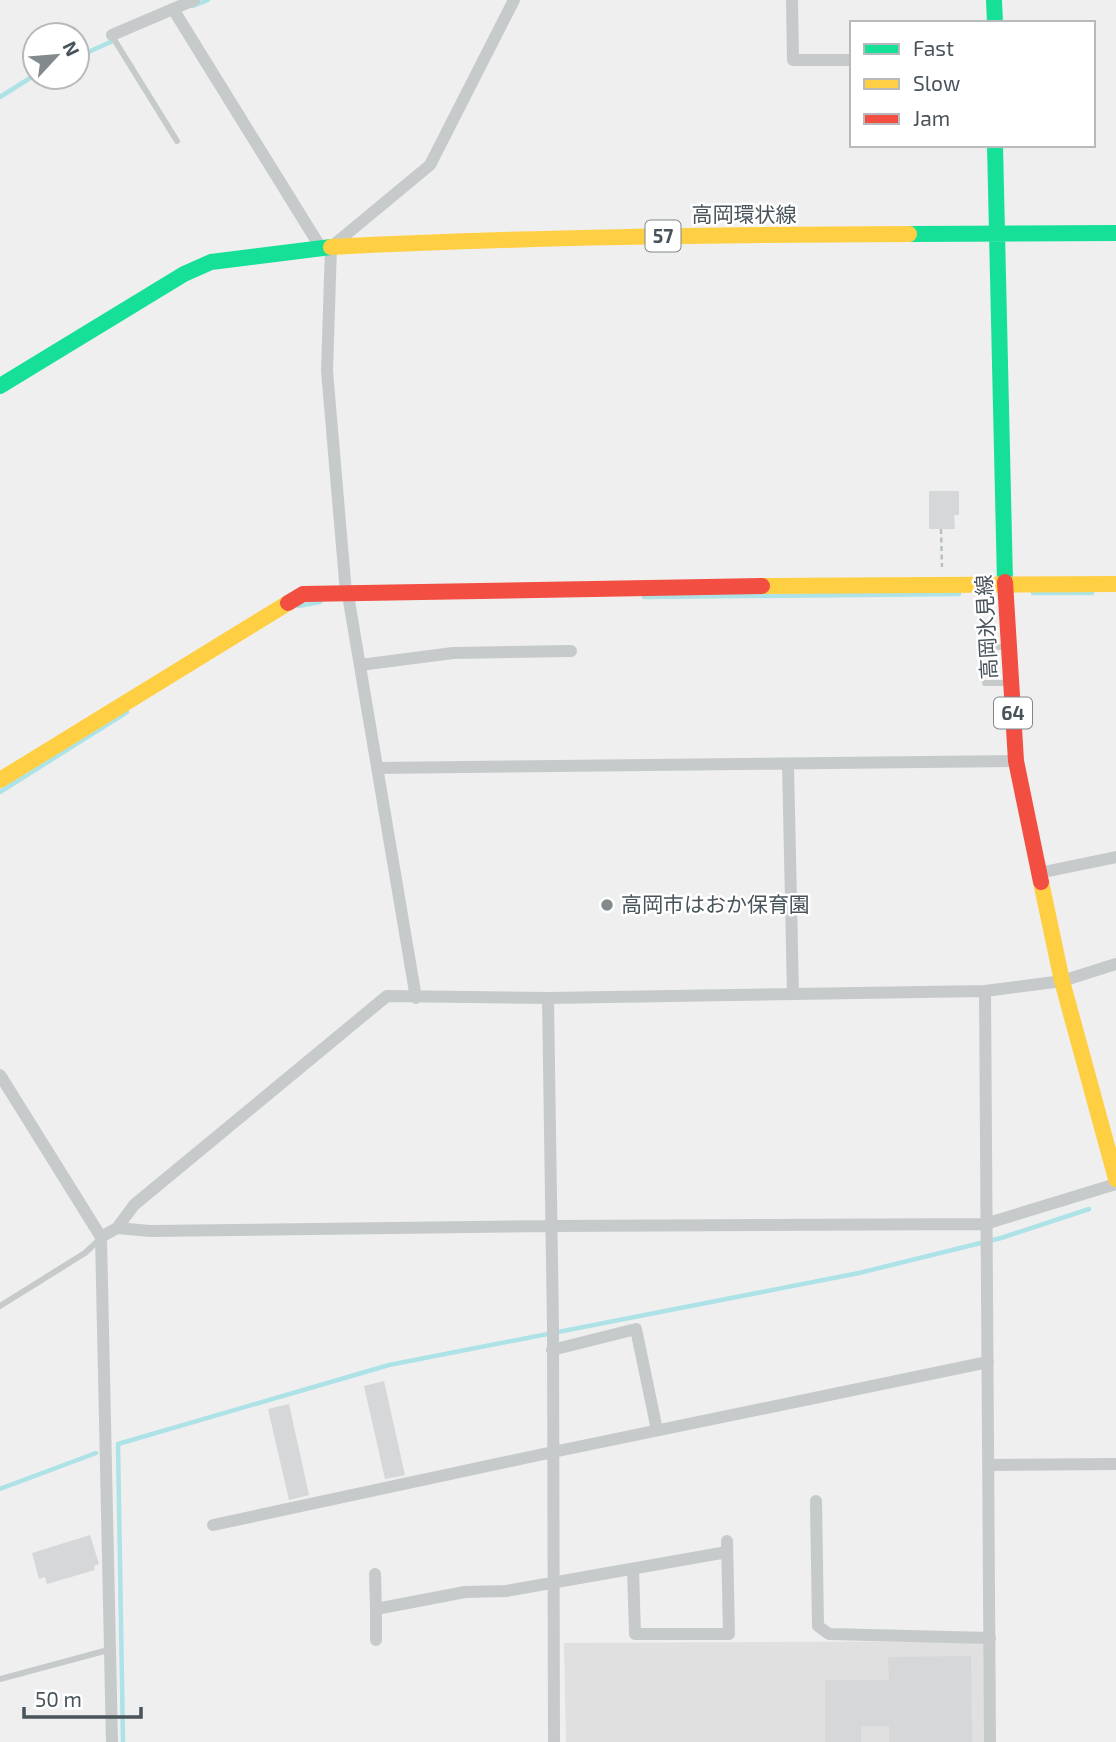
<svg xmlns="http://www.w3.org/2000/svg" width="1116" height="1742" font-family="'Exo 2','Noto Sans JP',sans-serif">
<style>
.education{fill:#e1e0e0}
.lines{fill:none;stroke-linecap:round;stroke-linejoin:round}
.stream{stroke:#ade2e7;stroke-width:4.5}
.building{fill:#d5d7d8}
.path{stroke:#b6c1bd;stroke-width:2.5;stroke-dasharray:5 3.5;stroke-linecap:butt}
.lane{stroke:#c7cacb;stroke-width:6}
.street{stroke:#c7cacb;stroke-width:12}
.fast{stroke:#16e098;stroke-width:16}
.slow{stroke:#ffcf43;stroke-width:16}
.jam{stroke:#f24e42;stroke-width:16}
.poi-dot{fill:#828a8e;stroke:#fff;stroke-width:2.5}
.labels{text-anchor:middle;stroke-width:5;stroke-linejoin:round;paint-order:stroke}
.shield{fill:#fff;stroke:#7f878c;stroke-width:2}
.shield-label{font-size:19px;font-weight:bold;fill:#48535a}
.street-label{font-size:21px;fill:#48535a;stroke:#fff}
.poi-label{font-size:21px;fill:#48535a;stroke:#fff;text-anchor:start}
</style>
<rect width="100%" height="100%" fill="#efefef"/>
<!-- education -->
<path class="education" d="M984,1641v101h-418l-2,-99z"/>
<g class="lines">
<!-- stream -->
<path class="stream" d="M193,6l15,-6
M77,57l38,-17
M0,97l35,-22
M1033,593h59
M644,597l315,-3
M298,606l22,-4
M0,792l127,-80
M0,1489l96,-36
M123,1742l-5,-298 271,-79 470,-92 142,-35 88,-29"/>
</g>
<!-- building -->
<path class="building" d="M929,491h30v24h-5l1,14h-26z
M384,1381l21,94 -20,4 -21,-93z
M289,1404l20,91 -20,5 -21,-91z
M90,1535l9,29 -5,2 1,4 -48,14 -2,-7 -6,2 -7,-26z
M971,1656l1,86h-83v-16h-28v16h-36v-62h64l-1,-23z"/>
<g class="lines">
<!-- path -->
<path class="path" d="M941,529l1,38"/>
<!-- lane -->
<path class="lane" d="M112,36l65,105
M984,647h23
M985,683h23
M0,1306l85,-53 15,-14
M0,1679l108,-29"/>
<!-- street -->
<path class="street" d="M792,0l1,60h59
M173,9l148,239
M112,35l82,-35
M346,593l-19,-222 4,-124 99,-82 84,-165
M348,595l68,403
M360,665l93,-12 118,-2
M788,764l5,230
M377,768l639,-7
M1039,873l77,-16
M985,991l5,751
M548,998l5,330 1,414
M0,1075l101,162 11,505
M117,1228l33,3 401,-5 434,-2 131,-40
M101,1237l16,-9 17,-23 253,-209 161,2 437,-7 77,-10 54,-17
M552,1350l84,-21 21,101
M990,1465l126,-1
M816,1501l2,125 11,8 161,4
M213,1525l340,-73 435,-90
M633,1569l2,65h94l-2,-93
M375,1574l1,35 89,-17 41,-1 221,-39
M376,1609v31"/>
<!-- fast -->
<path class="fast" d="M994,0l1,23
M995,145l10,437
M909,234l207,-1
M0,386l184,-112 27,-12 120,-15"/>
<!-- slow -->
<path class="slow" d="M331,247c193,-10 385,-12 578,-13
M762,586l354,-2
M0,780l288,-177
M1041,882l21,99 54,198"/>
<!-- jam -->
<path class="jam" d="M1005,582l11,179 25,121
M288,603l15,-9 459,-8"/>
</g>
<!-- markers -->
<circle class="poi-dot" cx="607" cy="905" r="7"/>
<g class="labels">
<!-- shield labels -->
<g class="shield">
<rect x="645.5" y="220.5" width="35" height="31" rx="5"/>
<rect x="994" y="697.5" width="38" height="31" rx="5"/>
</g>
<g class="shield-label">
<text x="663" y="243">57</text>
<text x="1013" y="720">64</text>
</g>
<!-- street labels -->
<g class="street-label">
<text x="744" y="222">高岡環状線</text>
<text transform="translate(987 627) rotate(-93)" y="7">高岡氷見線</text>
</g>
<!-- poi labels -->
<g class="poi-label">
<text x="621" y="912">高岡市はおか保育園</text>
</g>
</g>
<!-- legend -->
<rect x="850" y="21" width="245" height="126" fill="#ffffff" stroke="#b6babd" stroke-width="2"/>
<rect x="864" y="44" width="35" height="10" fill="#16e098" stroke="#b6babd" stroke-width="2"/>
<text x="913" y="56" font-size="21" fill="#48535a">Fast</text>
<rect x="864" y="79" width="35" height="10" fill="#ffcf43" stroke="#b6babd" stroke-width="2"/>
<text x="913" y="91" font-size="21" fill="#48535a">Slow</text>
<rect x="864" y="114" width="35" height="10" fill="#f24e42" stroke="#b6babd" stroke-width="2"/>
<text x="913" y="126" font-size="21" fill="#48535a">Jam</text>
<!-- north arrow -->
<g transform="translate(56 56) rotate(64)"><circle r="33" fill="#ffffff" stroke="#b6babd" stroke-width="2"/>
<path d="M0-5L12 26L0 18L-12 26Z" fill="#828a8e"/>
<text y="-10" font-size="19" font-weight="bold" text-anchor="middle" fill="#48535a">N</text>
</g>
<!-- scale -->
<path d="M24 1707v10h117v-10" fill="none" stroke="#48535a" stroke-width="3.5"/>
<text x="35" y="1707" font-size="21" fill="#48535a" stroke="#ffffff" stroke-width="5" paint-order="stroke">50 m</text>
</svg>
